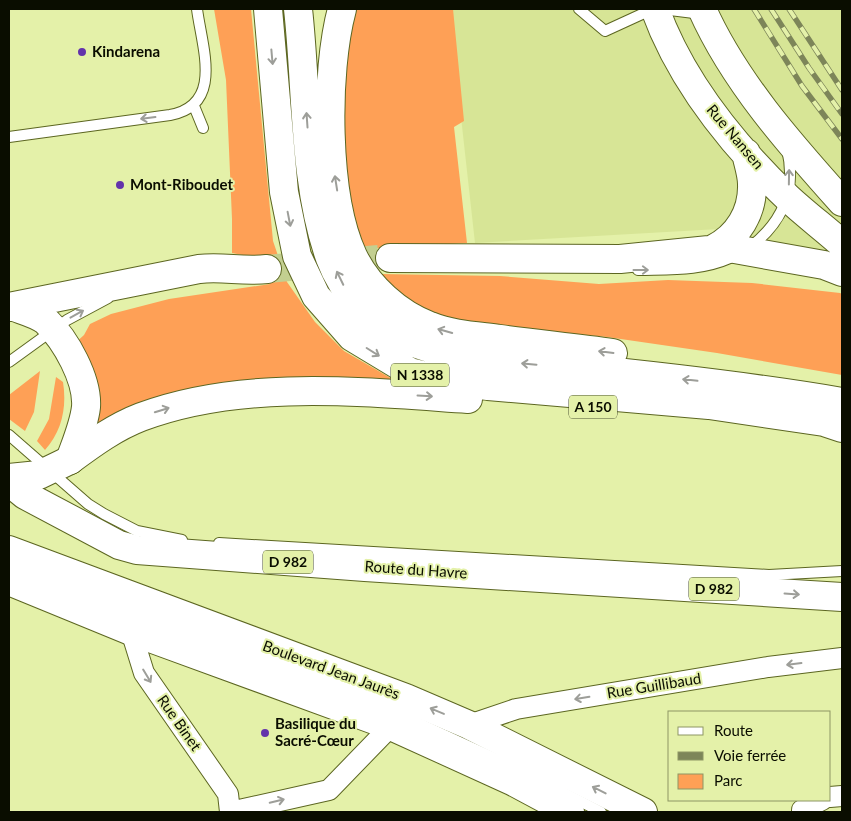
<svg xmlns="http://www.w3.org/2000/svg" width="851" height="821" font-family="Lato,sans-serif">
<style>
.built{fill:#d7e596}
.green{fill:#fea056}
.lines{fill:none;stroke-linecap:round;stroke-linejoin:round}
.secondary-tunnel{stroke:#c3cf90;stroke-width:28;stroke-dasharray:28 14;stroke-linecap:butt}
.lane-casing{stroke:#5c6621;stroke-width:12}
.street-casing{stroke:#5c6621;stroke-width:22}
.secondary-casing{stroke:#5c6621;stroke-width:30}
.primary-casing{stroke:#5c6621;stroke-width:30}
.highway-casing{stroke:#5c6621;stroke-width:30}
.lane{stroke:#fff;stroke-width:10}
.street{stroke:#fff;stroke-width:20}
.secondary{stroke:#fff;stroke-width:28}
.primary{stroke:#fff;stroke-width:28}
.highway{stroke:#fff;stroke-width:28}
.rail-casing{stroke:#7d8559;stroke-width:5.5}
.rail{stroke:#e4f1a9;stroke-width:4;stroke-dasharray:11;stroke-linecap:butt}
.oneway{stroke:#9d9e99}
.poi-dot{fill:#6333ab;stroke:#e4f1a9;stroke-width:2}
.labels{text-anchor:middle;stroke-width:4;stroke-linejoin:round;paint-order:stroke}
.shield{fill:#e4f1a9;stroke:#4b5133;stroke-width:1}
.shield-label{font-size:14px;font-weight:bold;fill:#0a0d00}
.poi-label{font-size:15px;font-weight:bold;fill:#0a0d00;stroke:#e4f1a9;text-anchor:start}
.street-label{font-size:15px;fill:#0a0d00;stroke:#e4f1a9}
</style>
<rect width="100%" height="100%" fill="#e4f1a9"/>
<!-- built -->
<path class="built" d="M449,9h393v264l-27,-15 -96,-29 -244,14z"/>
<!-- green -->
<path class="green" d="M214,9h37l22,232 14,41 28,40 29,29 50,29 -77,-3 -118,10 -56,14 -52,25 -19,-80 12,-11 6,-11 21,-10 58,-15 101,-15 -2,-24 -36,-7v-34l-6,-139z
M355,9h98l11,112 -10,6 13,116 -103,6 -14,-41 -7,-59v-66z
M380,274l120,2 99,8 69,-4 84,3 88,10 2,1v81l-125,-22 -110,-16 -152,-15 -49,-19z
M40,371l-6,41 -9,19 -16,-12v-24z
M56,377l7,5c4,25 -1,49 -18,68l-8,-9 12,-22z"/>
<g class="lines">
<!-- secondary-tunnel -->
<path class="secondary-tunnel" d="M267,269l123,-11"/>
<defs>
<path id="lane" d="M579,9l26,22 48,-22
M662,9l40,5
M194,106l9,22
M9,137l161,-22c54,-10 32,-67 27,-106
M749,248c33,-25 48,-58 38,-99
M638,270c32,-1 63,1 92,-12
M9,362l58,-42 41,-22
M9,435l79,69 16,10 33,17 45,9
M219,543l550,32 73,-4
M9,567l390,147 115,53 87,45"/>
<path id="street" d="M131,631l13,42 84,121 2,18
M469,725l47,-16 252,-42 74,-9
M830,797l12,-1
M230,812l99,-22 62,-64 8,-12 7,-16
M802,812v-2l20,-10"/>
<path id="secondary" d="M655,9c26,72 77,135 132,188 17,16 37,31 55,47
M713,249c25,-12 40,-37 39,-65 0,-10 -4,-21 -6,-31
M390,258l230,1 109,-11 95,17 18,7
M9,307l190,-38c24,-3 43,3 68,0
M14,307c11,4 23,7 32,14 20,19 42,59 40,86 -2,18 -10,36 -16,53
M9,550l397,148 63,27 174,87
M9,581l122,50 260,95 121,55 58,31"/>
<path id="primary" d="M702,9c32,72 88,135 140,193
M9,478l30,-3 31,-15
M9,482l16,13 94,50 18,5 228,17 477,30"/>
<path id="highway" d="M268,9l16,183 13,64 19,40 36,41 58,35 33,8 45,6 221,19 115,17 18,6
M298,9c9,79 5,174 32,249 13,35 41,66 75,81 53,24 115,23 172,29 89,9 177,19 265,34
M342,9c-17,63 -17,187 11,247 15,31 45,58 77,70 22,9 47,10 70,13 38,5 76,9 113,14
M70,460c23,-17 45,-33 71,-43 101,-38 222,-25 327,-18"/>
</defs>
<!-- lane casing -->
<use href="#lane" class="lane-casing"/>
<!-- street casing -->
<use href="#street" class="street-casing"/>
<!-- secondary casing -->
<use href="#secondary" class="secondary-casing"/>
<!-- primary casing -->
<use href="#primary" class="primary-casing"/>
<!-- highway casing -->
<use href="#highway" class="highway-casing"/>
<!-- lane -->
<use href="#lane" class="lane"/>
<!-- street -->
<use href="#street" class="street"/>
<!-- secondary -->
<use href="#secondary" class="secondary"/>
<!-- primary -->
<use href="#primary" class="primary"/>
<!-- highway -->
<use href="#highway" class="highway"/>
<defs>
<path id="rail" d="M754,9l48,77 40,53
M771,9l38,59 33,46
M789,9l53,81"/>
</defs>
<!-- rail casing -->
<use href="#rail" class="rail-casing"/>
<!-- rail -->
<use href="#rail" class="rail"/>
</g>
<!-- one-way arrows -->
<defs><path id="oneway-shaft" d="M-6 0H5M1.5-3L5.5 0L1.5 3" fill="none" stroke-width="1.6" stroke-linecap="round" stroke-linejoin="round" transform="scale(1.25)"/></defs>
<g class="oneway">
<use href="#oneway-shaft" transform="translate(272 57) rotate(85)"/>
<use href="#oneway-shaft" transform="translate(148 118) rotate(173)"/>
<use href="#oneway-shaft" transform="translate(307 120) rotate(-94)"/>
<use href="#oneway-shaft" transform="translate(789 177) rotate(-89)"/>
<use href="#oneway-shaft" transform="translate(336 183) rotate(-99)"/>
<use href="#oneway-shaft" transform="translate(289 219) rotate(79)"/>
<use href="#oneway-shaft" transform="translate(641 270)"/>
<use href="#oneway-shaft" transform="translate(340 278) rotate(-116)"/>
<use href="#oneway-shaft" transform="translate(77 314) rotate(-29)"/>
<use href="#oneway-shaft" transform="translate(445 331) rotate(-164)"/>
<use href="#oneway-shaft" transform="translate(373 352) rotate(32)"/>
<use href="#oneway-shaft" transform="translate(606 352) rotate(-173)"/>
<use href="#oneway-shaft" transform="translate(529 364) rotate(-175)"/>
<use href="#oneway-shaft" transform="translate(690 380) rotate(-174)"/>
<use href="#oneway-shaft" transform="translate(425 396) rotate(3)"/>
<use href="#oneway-shaft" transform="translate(162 410) rotate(-17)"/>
<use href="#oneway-shaft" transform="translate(792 594) rotate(4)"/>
<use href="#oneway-shaft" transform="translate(794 664) rotate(173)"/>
<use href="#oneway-shaft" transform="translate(147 676) rotate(59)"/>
<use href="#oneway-shaft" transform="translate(582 698) rotate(171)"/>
<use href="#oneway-shaft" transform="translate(437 711) rotate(-157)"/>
<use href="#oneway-shaft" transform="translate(599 790) rotate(-153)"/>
<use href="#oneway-shaft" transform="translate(277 801) rotate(-13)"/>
</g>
<!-- markers -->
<g class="poi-dot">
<circle cx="82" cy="52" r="5"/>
<circle cx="120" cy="185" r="5"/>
<circle cx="265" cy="733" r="5"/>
</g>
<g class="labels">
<!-- shield labels -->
<g class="shield">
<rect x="391" y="363.5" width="58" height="23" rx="4"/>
<rect x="569" y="395.5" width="48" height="23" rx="4"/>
<rect x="263" y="550.5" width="50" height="23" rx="4"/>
<rect x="689" y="577.5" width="50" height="23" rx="4"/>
</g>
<g class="shield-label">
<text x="420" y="380">N 1338</text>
<text x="593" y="412">A 150</text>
<text x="288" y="567">D 982</text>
<text x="714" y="594">D 982</text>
</g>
<!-- poi labels -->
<g class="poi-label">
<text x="92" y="57">Kindarena</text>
<text x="130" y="190">Mont-Riboudet</text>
<text x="275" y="729">Basilique du<tspan x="275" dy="17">Sacré-Cœur</tspan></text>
</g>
<!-- street labels -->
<g class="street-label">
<text transform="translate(735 137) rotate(50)" y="5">Rue Nansen</text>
<text transform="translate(416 570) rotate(4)" y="5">Route du Havre</text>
<text transform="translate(331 670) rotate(20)" y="5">Boulevard Jean Jaurès</text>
<text transform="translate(654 686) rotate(-9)" y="5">Rue Guillibaud</text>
<text transform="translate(179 723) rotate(55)" y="5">Rue Binet</text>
</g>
</g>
<!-- border -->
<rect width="851" height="821" fill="none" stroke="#0a0d00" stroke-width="20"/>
<!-- legend -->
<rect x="668" y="711" width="162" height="90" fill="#e4f1a9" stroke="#8d9665"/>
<rect x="678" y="727" width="25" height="8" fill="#ffffff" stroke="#8d9665"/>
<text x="714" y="736" font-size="15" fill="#0a0d00">Route</text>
<rect x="678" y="752" width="25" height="8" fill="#7d8559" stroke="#8d9665"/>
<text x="714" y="761" font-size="15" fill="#0a0d00">Voie ferrée</text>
<rect x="678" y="774" width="25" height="15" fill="#fea056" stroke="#8d9665"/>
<text x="714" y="786" font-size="15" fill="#0a0d00">Parc</text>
</svg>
